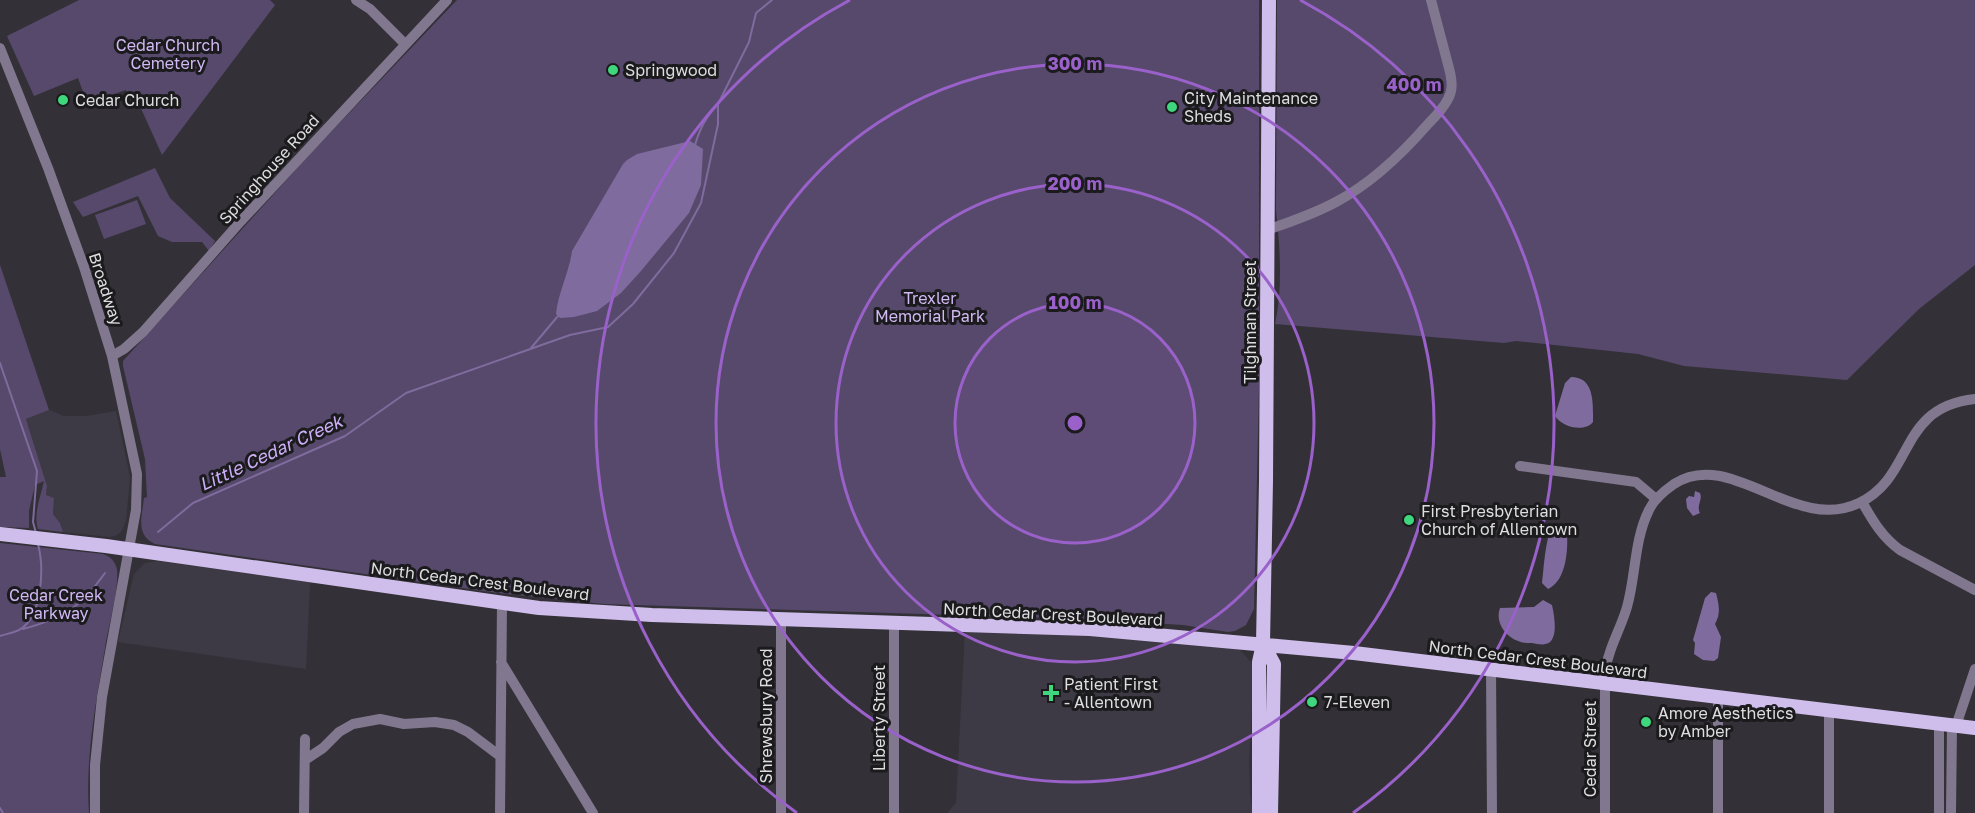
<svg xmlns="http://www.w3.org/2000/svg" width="1975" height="813" font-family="'Golos Text',sans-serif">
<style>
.built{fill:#3e3a45}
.green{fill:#57496c}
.water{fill:#7f6b9d}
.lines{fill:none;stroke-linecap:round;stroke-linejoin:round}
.stream{stroke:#7f6b9d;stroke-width:2}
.minor{stroke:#81788f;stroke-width:10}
.major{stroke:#cfbeeb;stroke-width:14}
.ring{fill:none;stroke:#9961c9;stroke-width:3}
.poi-dot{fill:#3fd77d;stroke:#1b1a1c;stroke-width:2}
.labels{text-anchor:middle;stroke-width:6;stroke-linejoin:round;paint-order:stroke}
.park-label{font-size:16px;fill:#d1b9f5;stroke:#1b1a1c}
.poi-label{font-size:16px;fill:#dedde0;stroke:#1b1a1c;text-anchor:start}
.street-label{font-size:16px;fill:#dedde0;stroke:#1b1a1c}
.water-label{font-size:18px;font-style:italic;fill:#ccaef8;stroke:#1b1a1c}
.centre{fill:#9961c9;stroke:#1b1a1c;stroke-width:3}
.ring-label{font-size:18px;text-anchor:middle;font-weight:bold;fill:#9961c9;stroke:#1b1a1c;stroke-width:6;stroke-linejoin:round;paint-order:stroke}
</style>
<rect width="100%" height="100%" fill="#333137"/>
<!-- built -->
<path class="built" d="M49,410l15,6h23l29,-5 14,66 -4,44 -5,11 -6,4 -5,1 -47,-5 -3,-9 -7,-9 1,-16 -8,-3 1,-9 -21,-67z
M157,561l153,21 -4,87 -188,-27 16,-68 11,-11z
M965,631l170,6 97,10 8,3 11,12 3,10 -5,88 1,35 3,18h-306l9,-10z"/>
<!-- green -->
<path class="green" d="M79,0h191l5,5 -113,150 -23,-51h-7l-6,-14 -39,13 -9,-25 -44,18 -27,-60z
M457,0h802v388l-5,221 -8,16 -11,6 -7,1 -45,-7 -97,-6 -482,-15 -106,-11 -343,-49c-20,-9 -13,-28 -11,-46l3,-1 -2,-38 -22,-93v-5l187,-207z
M1277,0h698v265l-56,44 -72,71 -163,-14 -46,-12 -122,-13 -12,2 -229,-19c8,-36 5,-77 1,-114z
M155,168l15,30 45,43 -6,10 -7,-9h-30l-14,-6 -20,-40 -55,21 -10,-15z
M137,200l9,24 -42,15 -9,-24z
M0,265l49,145 -23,9 21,67 -1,9 8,3 -1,16 7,9 3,9 -25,-3c-5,-16 3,-33 6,-48l-9,4 -6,26v17l-29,-1v-50h6l-6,-28z
M0,543l103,11c7,2 13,8 14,16 2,20 -9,57 -12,78 -9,54 -20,110 -16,165h-89z"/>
<!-- water -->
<path class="water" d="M690,141l13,8 -2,36 -12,28 -48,58 -20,22 -24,18 -23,6 -14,1 -4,-4c2,-21 13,-41 16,-63l51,-87 4,-4 10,-6z
M1571,377c24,0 22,27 22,45 -9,11 -31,5 -38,-6l10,-33z
M1695,491l5,2c3,7 -4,12 0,20l-7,3 -6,-8 -1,-9 3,-3 5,1z
M1554,524l6,1 7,6c1,18 0,49 -19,58l-6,-6c2,-15 3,-47 12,-59z
M1711,592l5,1c3,12 5,20 -1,31l6,13 -3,21 -4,3 -11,-1 -9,-6 1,-11 -2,-3 12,-42z
M1543,600l9,5c2,9 6,30 -2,37 -5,4 -12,2 -18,1 -5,0 -10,0 -14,-2 -14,-5 -23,-20 -18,-33l34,-1z"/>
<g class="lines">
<!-- stream -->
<path class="stream" d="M695,145c5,-17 11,-28 23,-41
M531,348l27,-32
M0,363l37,108 -4,51 3,11
M158,532l35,-29 152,-67 61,-43 164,-58 38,-8 25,-23 41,-51 27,-50 17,-79v-20l31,-62 7,-29 16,-13
M23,629c41,-11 57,-21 82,-56
M0,636c6,-2 13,-3 19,-6 24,-13 25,-63 19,-86
M0,808l3,5"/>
<!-- minor -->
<path class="minor" d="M356,0l14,9 35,35
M0,48l48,120 36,99 28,89 25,118 -1,36 -34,187 -7,68v48
M1267,230c23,-8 47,-16 69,-28 36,-19 65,-47 92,-78 7,-7 15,-15 20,-25 5,-9 4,-17 2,-27l-19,-72
M112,356l12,-7 19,-17 98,-111 206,-221
M1520,466l116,16 20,17
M1862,502c11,19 20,35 38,48l75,40
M781,619v194
M501,662l92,151
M1491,670l1,143
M1600,684c4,-12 7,-23 11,-35 5,-14 12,-28 16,-42 9,-32 7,-67 22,-97 5,-11 15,-19 25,-26 57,-37 120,50 185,19 56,-26 38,-96 116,-104
M1605,684v129
M1718,698v115
M1956,726l19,-57
M305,760l18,-12 16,-16 14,-8 27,-5 24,5 31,-2 19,3 14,7 32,24
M304,813l1,-74
M500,813l2,-210
M894,813v-190
M1829,813v-102
M1939,813v-89
M1951,813l1,-87"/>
<!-- major -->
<path class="major" d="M0,534l106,12 433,62 113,7 438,14 264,24 621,75
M1263,644l11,20 -3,149
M1259,813v-151l4,-18 3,-163 3,-481"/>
</g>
<!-- distance rings -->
<circle cx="1075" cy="423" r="120" fill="#9961c9" fill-opacity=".12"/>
<g class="ring">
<circle cx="1075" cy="423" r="120"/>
<circle cx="1075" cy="423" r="239"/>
<circle cx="1075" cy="423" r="359"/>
<path d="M797 813A479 479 0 0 1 850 0M1300 0A479 479 0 0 1 1353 813"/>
</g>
<!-- markers -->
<g class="poi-dot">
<circle cx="613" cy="70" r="6"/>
<circle cx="63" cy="100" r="6"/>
<circle cx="1172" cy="107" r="6"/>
<circle cx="1409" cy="520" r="6"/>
<path d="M1048 684h6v6h6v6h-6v6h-6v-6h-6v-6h6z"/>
<circle cx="1312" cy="702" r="6"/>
<circle cx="1646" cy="722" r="6"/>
</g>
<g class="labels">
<!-- park labels -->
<g class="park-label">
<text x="168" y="51">Cedar Church<tspan x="168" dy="18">Cemetery</tspan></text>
<text x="930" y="304">Trexler<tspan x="930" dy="18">Memorial Park</tspan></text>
<text x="56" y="601">Cedar Creek<tspan x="56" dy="18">Parkway</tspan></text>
</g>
<!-- poi labels -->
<g class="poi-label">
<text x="625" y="76">Springwood</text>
<text x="1184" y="104">City Maintenance<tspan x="1184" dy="18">Sheds</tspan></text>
<text x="75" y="106">Cedar Church</text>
<text x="1421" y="517">First Presbyterian<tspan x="1421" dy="18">Church of Allentown</tspan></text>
<text x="1064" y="690">Patient First<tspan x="1064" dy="18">- Allentown</tspan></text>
<text x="1324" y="708">7-Eleven</text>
<text x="1658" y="719">Amore Aesthetics<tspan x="1658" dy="18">by Amber</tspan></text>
</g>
<!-- street labels -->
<g class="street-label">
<text transform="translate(269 169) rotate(-48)" y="6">Springhouse Road</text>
<text transform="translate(106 289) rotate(72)" y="6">Broadway</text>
<text transform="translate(1250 322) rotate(-90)" y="6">Tilghman Street</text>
<text transform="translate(480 581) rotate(7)" y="6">North Cedar Crest Boulevard</text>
<text transform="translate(1053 614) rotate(3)" y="6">North Cedar Crest Boulevard</text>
<text transform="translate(1538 659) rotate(7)" y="6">North Cedar Crest Boulevard</text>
<text transform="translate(766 716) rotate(-90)" y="6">Shrewsbury Road</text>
<text transform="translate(879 718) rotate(-90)" y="6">Liberty Street</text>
<text transform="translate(1590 749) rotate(-90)" y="6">Cedar Street</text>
</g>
<!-- water labels -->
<g class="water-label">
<text transform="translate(271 453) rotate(-25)" y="6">Little Cedar Creek</text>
</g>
</g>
<circle cx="1075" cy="423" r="9" class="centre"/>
<g class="ring-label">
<text x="1075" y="70">300 m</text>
<text x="1414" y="91">400 m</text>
<text x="1075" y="190">200 m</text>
<text x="1075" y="309">100 m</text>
</g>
</svg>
